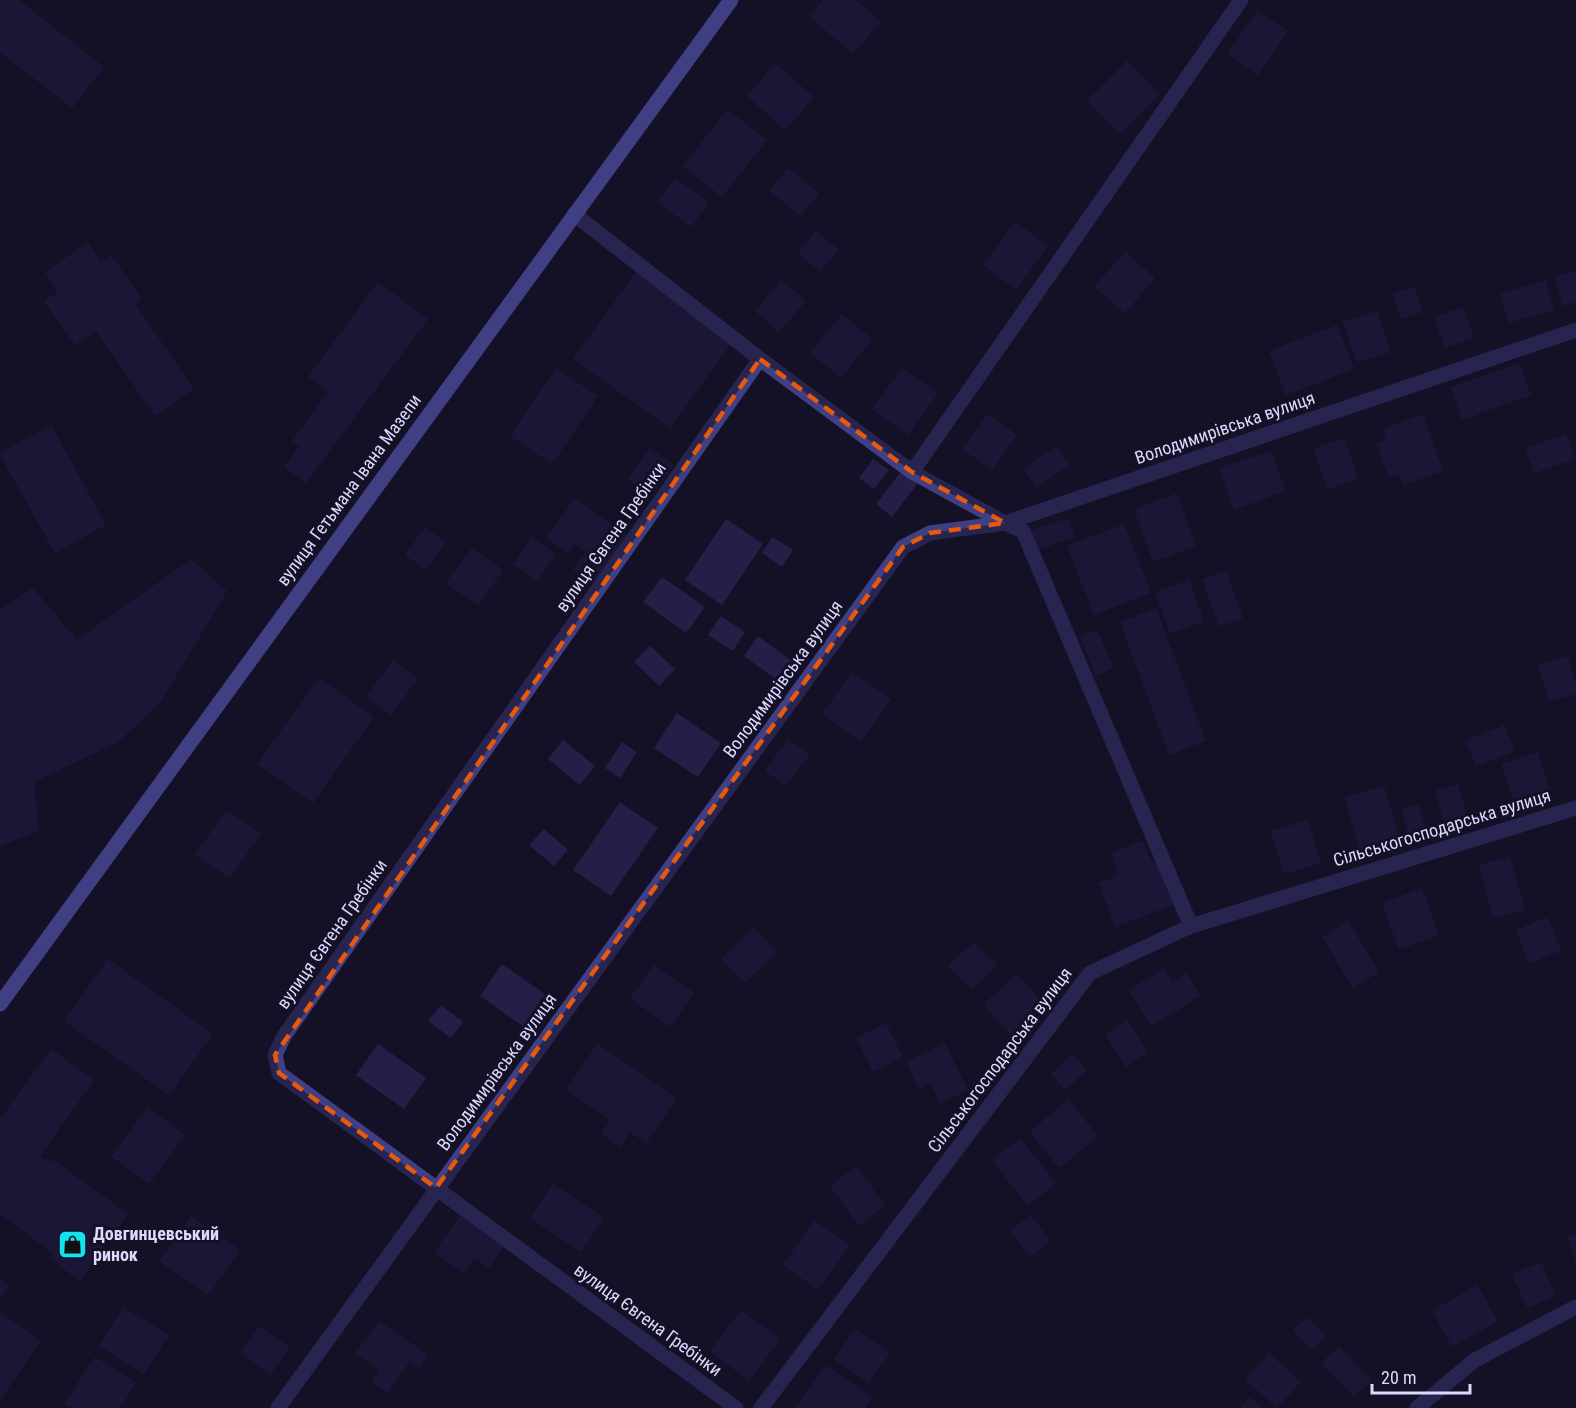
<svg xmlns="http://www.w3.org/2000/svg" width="1576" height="1408" font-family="'Roboto Condensed',sans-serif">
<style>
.building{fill:#251e47}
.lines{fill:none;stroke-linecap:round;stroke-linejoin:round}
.street{stroke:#3f3f83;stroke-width:15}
.secondary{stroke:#7678f7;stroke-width:15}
.marked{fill:none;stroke:#e8590c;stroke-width:4.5;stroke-dasharray:12 8;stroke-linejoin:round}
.labels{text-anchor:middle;stroke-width:6;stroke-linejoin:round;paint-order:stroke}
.street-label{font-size:18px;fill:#dcd9fd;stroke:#141127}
.poi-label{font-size:18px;font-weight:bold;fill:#dcd9fd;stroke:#141127;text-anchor:start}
</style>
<rect width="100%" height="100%" fill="#141127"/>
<!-- building -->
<path class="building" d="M0,0h19l85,67 -32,41 -72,-56z
M823,0h33l25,21 -28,33 -44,-38z
M1257,11l31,20 -30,44 -31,-21z
M1127,61l33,33 -40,40 -33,-33z
M775,63l39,34 -29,33 -38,-34z
M727,110l40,30 -45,57 -39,-31z
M788,168l31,25 -19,23 -31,-26z
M675,178l34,24 -18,25 -34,-25z
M1015,222l33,24 -32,44 -33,-25z
M816,231l23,19 -19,22 -22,-20z
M88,242l13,20 10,-7 31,44 -7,5 59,85 -39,27 -59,-85 -21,14 -31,-44 14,-9 -13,-20z
M1125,252l30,26 -30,35 -31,-26z
M1576,270v32l-13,4 -9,-29z
M636,272l97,69 -63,87 -97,-69z
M781,280l25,21 -27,31 -24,-21z
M1545,280l9,30 -45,13 -9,-29z
M378,282l50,37 -122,164 -22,-16 15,-21 -7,-5 36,-49 -20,-15z
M1414,287l9,25 -22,8 -9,-27z
M1463,307l11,31 -29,10 -11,-31z
M1377,311l14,41 -34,11 -14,-41z
M842,314l30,25 -31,39 -31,-25z
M1337,325l17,44 -68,26 -17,-44z
M1520,363l11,32 -69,25 -11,-33z
M556,368l42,28 -46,68 -42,-28z
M902,368l36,25 -30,42 -36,-26z
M988,414l29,21 -25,35 -30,-21z
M1423,414l20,57 -40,14 -4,-10 -10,3 -13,-35 10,-3 -3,-11z
M51,425l55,100 -51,28 -55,-98v-2z
M1566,434l9,25 -41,14 -9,-25z
M1344,438l14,40 -30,11 -15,-40z
M1057,446l13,19 -34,22 -13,-19z
M650,448l24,17 -22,31 -24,-17z
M1271,451l15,40 -52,19 -15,-42z
M873,459l16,11 -15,19 -15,-11z
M902,470l16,13 -26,34 -16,-13z
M1177,493l19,53 -43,16 -19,-53z
M575,498l53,38 -34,49 -21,-15 13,-18 -12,-9 -6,10 -22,-15z
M1068,518l7,19 -37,13 -6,-20z
M726,519l37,25 -41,61 -37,-25z
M1124,524l27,69 -57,22 -27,-69z
M425,527l21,15 -20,28 -21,-15z
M532,537l24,17 -19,27 -24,-17z
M772,537l21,13 -11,17 -20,-14z
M472,548l31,22 -25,36 -32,-23z
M191,559l36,32 -67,112 -42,39 -84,40 5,49 -39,15v-236l33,-22 44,52z
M1226,571l17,47 -24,8 -17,-47z
M662,577l43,30 -19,26 -43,-31z
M1189,580l15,41 -34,13 -15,-42z
M1156,608l50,133 -37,14 -49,-133z
M721,616l24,16 -12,19 -25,-16z
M1097,630l17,38 -18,8 -16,-39z
M758,636l35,26 -13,20 -36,-26z
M650,646l25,23 -16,17 -25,-24z
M1568,656l8,29v9l-27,7 -11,-36z
M393,660l25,18 -27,37 -25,-18z
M852,672l39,27 -30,43 -39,-28z
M319,678l55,39 -61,86 -56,-39z
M677,713l44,30 -23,34 -44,-29z
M1504,725l11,26 -39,15 -11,-25z
M788,739l22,15 -24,32 -21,-15z
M563,740l32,26 -15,19 -32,-26z
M622,742l15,10 -17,26 -15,-10z
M1537,752l15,45 -36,12 -15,-45z
M1458,784l11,36 -24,7 -10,-36z
M1384,786l16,55 -39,12 -17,-56z
M620,802l38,26 -47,68 -38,-26z
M1418,804l9,30 -17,5 -9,-30z
M226,810l35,23 -31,45 -35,-23z
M1308,820l13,43 -37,11 -14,-43z
M544,829l24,21 -14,16 -25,-21z
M1143,841l9,22 9,-3 17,43 -63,24 -16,-44 20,-8 -8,-22z
M1510,856l15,54 -32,8 -14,-53z
M1422,888l17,47 -40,15 -17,-47z
M1548,917l13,34 -32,12 -13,-33z
M1348,921l31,51 -26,16 -31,-51z
M753,927l24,25 -32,31 -24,-24z
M974,942l23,23 -26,25 -23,-24z
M108,959l105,75 -44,61 -105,-74z
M502,964l43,30 -22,32 -43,-30z
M654,965l40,28 -24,34 -40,-29z
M1164,969l8,13 15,-9 14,23 -50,30 -22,-36z
M1016,974l29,30 -33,32 -29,-31z
M441,1005l22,17 -12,16 -23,-17z
M1127,1020l21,32 -22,15 -21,-33z
M886,1023l17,34 -30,15 -17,-34z
M945,1043l23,47 -28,13 -10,-20 -11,6 -13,-27z
M378,1044l48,34 -22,31 -48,-34z
M597,1044l80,54 -31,45 -16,-11 -10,15 -19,-13 9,-14 -44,-30z
M51,1049l43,31 -54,76 9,6 3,-3 76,55 -48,67 -31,-23 4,-5 -53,-39v-95z
M1073,1054l14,16 -22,20 -14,-16z
M1068,1099l30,37 -39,32 -29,-36z
M148,1107l37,28 -36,49 -38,-28z
M1020,1138l36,45 -28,23 -36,-46z
M857,1166l28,40 -26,20 -29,-40z
M553,1184l51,34 -23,34 -51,-34z
M1031,1215l19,26 -19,16 -21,-26z
M191,1216l49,34 -32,45 -49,-34z
M460,1216l44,30 -15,22 -15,-10 -10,15 -30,-20z
M814,1220l36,25 -32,45 -35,-25z
M1576,1234v28l-9,-25z
M1541,1262l15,34 -29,12 -15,-34z
M0,1279l9,7 -9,13z
M1477,1285l21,36 -46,26 -20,-36z
M123,1307l46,28 -25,39 -45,-28z
M741,1310l39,29 -31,42 -39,-30z
M0,1312l41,29 -41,59z
M1307,1317l19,20 -14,13 -19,-20z
M379,1321l49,34 -9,13 -9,-7 -22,32 -17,-11 9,-12 -25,-16z
M260,1326l30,22 -20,27 -30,-23z
M855,1329l35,24 -22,30 -34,-24z
M1339,1346l33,35 -18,16 -33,-34z
M1269,1353l32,29 -24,26 -32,-29z
M95,1357l41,26 -16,25h-50l-6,-4z
M826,1365l47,33 -8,10h-70z
M1250,1397l12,11h-22z"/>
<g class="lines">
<!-- street -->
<path class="street" d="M574,214l186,145 152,113 93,51 18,8 168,395
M912,472l329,-472
M278,1408l625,-861 27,-14 75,-10 571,-193
M736,1408l-457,-335 -4,-18 9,-19 476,-677
M761,1408l329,-435 101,-47 385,-118
M1417,1408l58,-48 101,-53"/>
<!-- secondary -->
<path class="secondary" d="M0,1004l731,-1004"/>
</g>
<!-- marked area -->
<path d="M0 0H1576V1408H0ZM760,359l152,113 93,51 -75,10 -27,14 -467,641 -157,-115 -4,-18z" fill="#141127" fill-opacity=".55" fill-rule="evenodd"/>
<path class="marked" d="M760,359l152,113 93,51 -75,10 -27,14 -467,641 -157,-115 -4,-18z"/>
<!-- icons -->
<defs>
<symbol id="shop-square" viewBox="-11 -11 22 22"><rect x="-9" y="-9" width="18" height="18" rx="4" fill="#11e3f1" stroke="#141127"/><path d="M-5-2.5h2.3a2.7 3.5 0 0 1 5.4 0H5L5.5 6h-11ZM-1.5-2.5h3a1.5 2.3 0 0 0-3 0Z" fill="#111"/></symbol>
</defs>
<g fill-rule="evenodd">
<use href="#shop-square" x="56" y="1228" width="33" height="33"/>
</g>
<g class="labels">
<!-- street labels -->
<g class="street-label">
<text transform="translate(1225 428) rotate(-19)" y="6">Володимирівська вулиця</text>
<text transform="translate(349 490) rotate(-54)" y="6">вулиця Гетьмана Івана Мазепи</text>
<text transform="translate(611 537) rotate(-55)" y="6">вулиця Євгена Гребінки</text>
<text transform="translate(783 679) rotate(-54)" y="6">Володимирівська вулиця</text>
<text transform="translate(1442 828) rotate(-17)" y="6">Сільськогосподарська вулиця</text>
<text transform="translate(332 934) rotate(-55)" y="6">вулиця Євгена Гребінки</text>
<text transform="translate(1000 1060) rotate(-53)" y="6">Сільськогосподарська вулиця</text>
<text transform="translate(497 1072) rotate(-54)" y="6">Володимирівська вулиця</text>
<text transform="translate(648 1320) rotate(36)" y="6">вулиця Євгена Гребінки</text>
</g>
<!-- poi labels -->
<g class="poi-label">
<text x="93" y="1240">Довгинцевський<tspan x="93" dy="21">ринок</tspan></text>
</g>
</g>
<!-- scale -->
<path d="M1372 1384v9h98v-9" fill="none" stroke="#dcd9fd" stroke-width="3"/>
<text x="1381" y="1384" font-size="18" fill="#dcd9fd" stroke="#141127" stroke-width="4.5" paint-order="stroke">20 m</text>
</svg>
